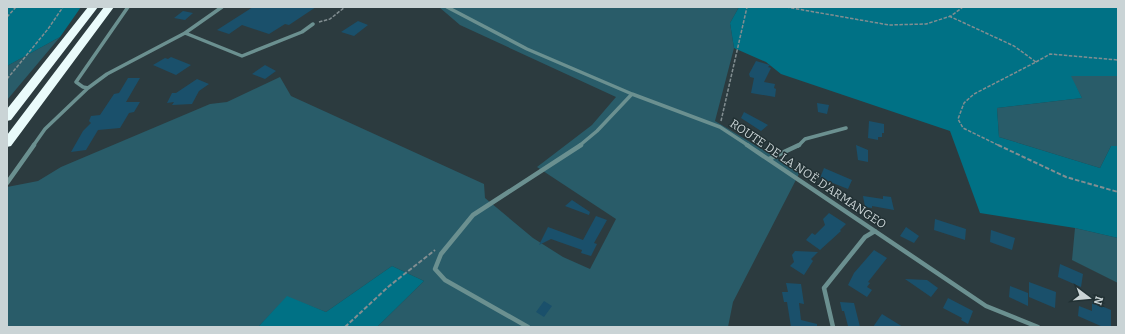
<svg xmlns="http://www.w3.org/2000/svg" width="1125" height="334" font-family="Bitter,serif">
<style>
.green{fill:#295c69}
.forest{fill:#007185}
.building{fill:#1a506b}
.lines{fill:none;stroke-linecap:round;stroke-linejoin:round}
.path-far1{stroke:#828e91;stroke-width:1.5;stroke-dasharray:3.5 1.5;stroke-linecap:butt}
.path{stroke:#828e91;stroke-width:2;stroke-dasharray:4.5 2;stroke-linecap:butt}
.street-far1{stroke:#6b9090;stroke-width:3.5}
.street{stroke:#6b9090;stroke-width:4.5}
.highway{fill:#eafbfb;fill-rule:evenodd}
.labels{text-anchor:middle;stroke-width:3;stroke-linejoin:round;paint-order:stroke}
.street-label{font-size:12px;fill:#cad4d6;stroke:#223134}
</style>
<rect width="100%" height="100%" fill="#2c3b3f"/>
<!-- green -->
<path class="green" d="M439,7h300l-9,16 4,25 -19,73 85,51 -67,130 -5,25h-351l47,-46 -32,-15 -66,46 -39,-15 -29,30h-251v-140l31,-6 23,-14 149,-63 17,-2 53,-25 11,19 193,88 1,14 48,40 30,19 27,12 26,-50 -79,-52 55,-42 24,-28 -156,-72z
M60,37l-53,63v-34z
M1070,76h48v70h-7l-11,22 -101,-31 -2,-29 85,-10z
M1075,228l43,10v45l-46,-23z"/>
<!-- forest -->
<path class="forest" d="M7,7h74l-21,30 -53,29z
M739,7h379v69h-47l11,22 -85,10 2,29 101,31 11,-22h7v92l-43,-10 -95,-15 -30,-82 -169,-57 -15,-12 -32,-14 -4,-25z
M392,266l32,15 -47,46h-119l29,-31 39,16z"/>
<!-- building -->
<path class="building" d="M253,7h63l-27,18 -4,-1 -16,10 -27,-9 -13,9 -12,-4z
M183,11l10,2 -8,7 -11,-2z
M358,21l10,4 -14,11 -13,-4z
M171,57l20,8 -15,10 -23,-10 12,-7 3,1z
M756,61l14,4 -2,2 3,1 -7,14 11,2 -1,4 2,1 -1,8 -24,-4 3,-15 -4,-1 -1,-3z
M265,65l11,6 -11,8 -13,-5z
M128,78h12l-14,24h14l-6,10 -5,1 -9,15 -22,2 -12,20 -15,2 12,-21 8,-8 -2,-2 2,-5 9,-1 14,-21 5,-1z
M197,79l12,5 -10,7 -7,13 -20,1 2,-3 -7,1 5,-10h4z
M817,103l12,2 -2,9 -9,-2z
M744,112l24,13 -7,6 -20,-13z
M869,121l15,3v9h-2v4h-4v3l-10,-2z
M856,145l12,5v12l-10,-2z
M824,168l28,12 -4,9 -28,-11z
M863,196l20,3v-3l8,1 3,13 -22,-4v2l-7,-1z
M572,200l18,12 -1,3 -24,-9z
M829,213l17,11 -6,6 1,1 -21,19 -14,-10 6,-7 3,2 10,-10 -2,-6z
M596,216l11,4 -13,23 3,1 -6,12 -10,-3 1,-3 -31,-11 -12,6 9,-18 35,13z
M935,219l31,10 -1,11 -31,-10z
M906,227l13,9 -5,7 -14,-7z
M991,230l24,8 -3,12 -22,-8z
M874,250l13,8 -19,24 2,1 -3,4 5,3 -5,7 -19,-12 6,-12z
M795,251l23,1 -7,7 2,2 -9,14 -14,-9 4,-4 -2,-7z
M1060,264l23,10 -2,13 -23,-10z
M905,279l22,1 11,8 -7,9z
M1029,282l27,10 -1,16 -26,-11z
M786,283l15,1 3,20 -5,-1 2,17 16,4v3h-26l-4,-25h-3l-2,-10h6z
M1010,286l18,7v13l-19,-9z
M948,298l25,13 -5,13 -7,-4 1,-2 -19,-10z
M544,301l8,5 -8,11 -8,-5z
M840,302l14,1 6,24 -12,-1 -4,-15h-2z
M1092,302l19,8v17h-8l-25,-11 1,-10 13,5z
M882,314l21,13h-30z"/>
<g class="lines">
<!-- path-far1 -->
<path class="path-far1" d="M786,7l103,18 37,-1 25,-8 12,-9
M949,16l65,30 22,16 -62,32 -10,9 -6,16 5,9 37,18
M7,17l9,-10
M319,22l11,-3 15,-12
M1036,62l14,-8 68,6
M7,79l41,-50 15,-22
M721,121l26,-114"/>
<!-- path -->
<path class="path" d="M998,145l68,32 52,15
M345,327l43,-40 47,-37"/>
<!-- street-far1 -->
<path class="street-far1" d="M447,7l80,42 105,45 88,33 29,19
M185,33l57,23 60,-24 11,-8
M88,88l-5,-1 -7,-5 52,-75
M33,146l12,-17 43,-41 19,-14 78,-41 37,-26
M579,146l18,-15 35,-37
M798,146l7,-7 41,-11"/>
<!-- street -->
<path class="street" d="M747,145l239,161 52,21
M769,159l30,-14
M7,183l27,-38
M528,327l-83,-47 -10,-11 6,-15 32,-39 108,-70
M833,327l-9,-39 41,-51 10,-6"/>
<!-- highway -->
<path class="highway" d="M88,7h10l-87,113 -4,1v-12z
M104,7h10l-103,139 -4,1v-12z"/>
</g>
<g class="labels">
<!-- street labels -->
<g class="street-label">
<text transform="translate(808 174) rotate(34)" y="4">ROUTE DE LA NOË D'ARMANGEO</text>
</g>
</g>
<!-- border -->
<rect width="1125" height="334" fill="none" stroke="#cad4d6" stroke-width="16"/>
<!-- north arrow -->
<g transform="translate(1089 298) rotate(106)" stroke="#223134" stroke-width="3" paint-order="stroke">
<path d="M0-3L7 15L0 10L-7 15Z" fill="#cad4d6"/>
<text y="-6" font-size="11" font-weight="bold" text-anchor="middle" fill="#cad4d6">N</text>
</g>
</svg>
